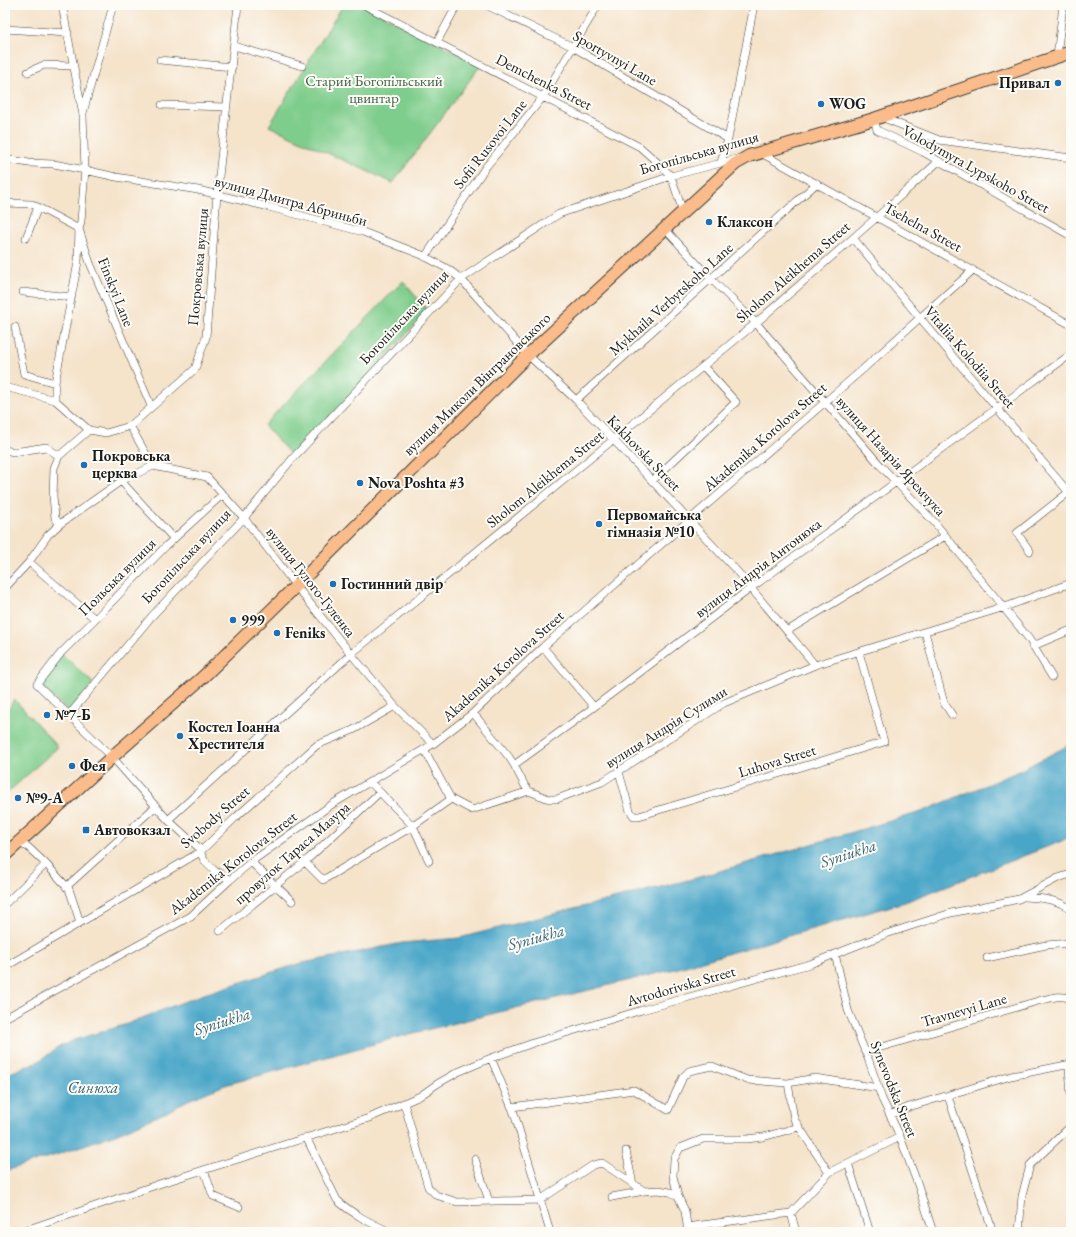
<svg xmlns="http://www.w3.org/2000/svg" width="1076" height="1237" font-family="'EB Garamond',serif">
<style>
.green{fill:#7fcd8c;stroke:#4e7454}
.water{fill:#4aa6c8;stroke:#336172}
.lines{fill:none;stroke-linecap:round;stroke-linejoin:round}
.street-casing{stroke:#3d3a36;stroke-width:8}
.primary-casing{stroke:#3d3a36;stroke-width:14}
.street{stroke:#fff;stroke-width:7}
.primary{stroke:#f9bc8a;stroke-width:12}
.poi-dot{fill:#1f6fb2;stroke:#fdfcf7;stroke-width:1.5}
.labels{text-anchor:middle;stroke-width:4;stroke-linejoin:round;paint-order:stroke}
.street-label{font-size:15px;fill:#1c1c1c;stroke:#fdfcf7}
.park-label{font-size:15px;fill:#446349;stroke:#fdfcf7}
.poi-label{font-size:15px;font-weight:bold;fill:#1c1c1c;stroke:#fdfcf7;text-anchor:start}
.water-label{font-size:16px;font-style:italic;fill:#336172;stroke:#fdfcf7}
</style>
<rect width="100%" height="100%" fill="#fdfcf7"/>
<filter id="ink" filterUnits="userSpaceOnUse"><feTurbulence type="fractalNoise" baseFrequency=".025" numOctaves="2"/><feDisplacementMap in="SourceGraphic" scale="8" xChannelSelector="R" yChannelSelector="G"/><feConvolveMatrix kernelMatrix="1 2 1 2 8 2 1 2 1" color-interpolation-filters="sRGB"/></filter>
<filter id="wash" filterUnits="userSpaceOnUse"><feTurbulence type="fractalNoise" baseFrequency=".012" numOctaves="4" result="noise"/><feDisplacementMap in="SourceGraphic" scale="16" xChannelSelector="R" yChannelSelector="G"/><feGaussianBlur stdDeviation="0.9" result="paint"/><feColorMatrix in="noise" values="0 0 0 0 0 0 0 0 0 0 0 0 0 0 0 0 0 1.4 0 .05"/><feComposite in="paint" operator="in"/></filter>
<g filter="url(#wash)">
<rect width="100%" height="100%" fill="#f5e3ca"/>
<!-- green -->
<path class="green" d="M343,5h20l118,60 -88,118 -124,-57z
M403,281l25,30 -135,146 -29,-32z
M62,654l31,29 -24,29 -30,-27z
M14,699l44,48 -53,48v-78z"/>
<!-- water -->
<path class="water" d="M1071,744v91l-9,6 -157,61 -230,67 -265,65 -185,51 -37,15 -21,12 -49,21 -62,22 -51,16v-96l34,-14 20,-14 15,-7 50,-15 77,-30 97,-31 104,-21 57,-5 237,-60 225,-66 96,-40z"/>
</g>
<g filter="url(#ink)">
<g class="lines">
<defs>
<path id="street" d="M364,5l276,142 18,16 13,13 12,36
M486,5l87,42 155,92
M5,29l63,4
M437,42l20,-37
M234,46l68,20
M1057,57l6,-52
M160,60l72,7
M28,72l16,-7 29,1
M162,105l65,2
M83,113l30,-108
M881,117l58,23 132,18
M874,119l3,11 46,22 148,84
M761,153l310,172
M5,159l24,4 25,1 31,6 31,7 82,13 67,16 98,26 59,23 26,14 13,10 67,76 48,45 159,169 80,96
M721,162l7,-23 26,-134
M5,203l27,1 47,25 11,34 61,143
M665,229l47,51 44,43 124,142 55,58 94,116 23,38
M26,238l12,-31
M853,238l67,80 151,177
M425,257l60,-89 58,-71 55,-92
M23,292l48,5
M15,327l9,47 31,9
M5,387l50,13 34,30
M55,400v-17l23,-121 1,-33 2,-8 4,-51 -2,-55 -21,-110
M576,400l241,-217
M89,430l17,3 24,-7
M5,450l9,2 32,-5 13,9
M153,466l-23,-40 65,-57 11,-32 11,-143 21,-189
M153,466l54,11 37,41 52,68 55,68 44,52 38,38
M121,481l53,58
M652,481l84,-79 -33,-36
M223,494l-57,52 -71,73 -34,34 -24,31 75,73 56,63 30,27 6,13 11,11 15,9
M60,524l-5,-6 -2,-22 1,-28 5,-12 30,-26
M1030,551l-13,-18 52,-41
M29,562l66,57
M5,588l24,-26 19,-27 12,-11 61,-43 32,-15
M787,631l158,-95
M925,632l19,71 8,12
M1033,646l38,-16
M543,647l51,60
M473,713l36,44 5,8 11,21 4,5 20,8h8l45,-17 122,-79 41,-17 50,-21 190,-58 66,-24
M69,715l83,-99 92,-98 49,-60 168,-179 98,-65 112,-38 69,-18
M424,749l27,50 21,11 57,-19
M514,765l80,-58 157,-119 320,-234
M619,772l11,39 4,5h5l245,-74 -25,-90
M370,782l43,44 16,35
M168,820l183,-166 405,-331 121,-106 62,-56
M5,843l5,7
M18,843l10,4 18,17
M251,862l41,39
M305,862l18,18 90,-54 38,-27
M66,887l90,-81
M1024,897c17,1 33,2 47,12
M5,904l41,-40 23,25 11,33
M220,931l88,-72 72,-67
M835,954l13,56 21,51 13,38 17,35 19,51 15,47
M987,958l59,-13 25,-2
M5,967l195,-115 35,-34 82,-73 36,-15 42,-24
M5,1018l186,-102 39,-36 21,-18 80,-57 102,-61 40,-31 70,-66 319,-277 111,-100
M865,1052l173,-51c10,-2 25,-8 33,-1
M491,1058l23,55 36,119
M1070,1065l-1,3 2,27
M788,1083l6,36 35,54
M948,1096l45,136
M404,1103l24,84 8,8 21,7 83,-2 53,-35 9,-2 42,28 15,-1 11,2 8,4
M512,1107l122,-17 34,20 15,-33 6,-6 23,-5 35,14 41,3 27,-5 64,10
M890,1115l19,-8 102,-31 60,-12
M306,1137l31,63c15,14 34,23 53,32
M626,1151l7,33
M475,1159l14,42
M848,1163l22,69
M204,1170l9,26 26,11
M612,1197l32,-6
M791,1213l5,19
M687,1227l104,-14 39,-41 70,-35
M20,1232l142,-49 207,-65 51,-22 17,-12 21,-12 33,-14 45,-16 106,-32 168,-46 76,-30 65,-21 68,-14 39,-21 13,-4
M688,1232l-3,-21 -7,-15 -5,-20 1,-17 6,-11 23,-9h44l16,-2 36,-10
M1019,1232l3,-36 8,-31 41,-39"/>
<path id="primary" d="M5,855l107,-98 91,-80 93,-91 232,-231 207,-191 14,-8 125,-37 197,-67"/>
</defs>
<!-- street casing -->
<use href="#street" class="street-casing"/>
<!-- primary casing -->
<use href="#primary" class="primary-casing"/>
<!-- street -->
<use href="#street" class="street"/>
<!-- primary -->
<use href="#primary" class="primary"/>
</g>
</g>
<!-- markers -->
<g class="poi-dot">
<circle cx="1058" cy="83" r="4"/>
<circle cx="821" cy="104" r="4"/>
<circle cx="709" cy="222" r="4"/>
<circle cx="84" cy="465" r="4"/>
<circle cx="360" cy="483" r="4"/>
<circle cx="599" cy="524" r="4"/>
<circle cx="333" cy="584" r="4"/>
<circle cx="233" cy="620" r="4"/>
<circle cx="277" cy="633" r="4"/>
<circle cx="47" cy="715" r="4"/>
<circle cx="180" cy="736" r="4"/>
<circle cx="72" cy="766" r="4"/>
<circle cx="18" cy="798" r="4"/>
<rect x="82" y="826" width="8" height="8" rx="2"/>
</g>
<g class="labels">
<!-- street labels -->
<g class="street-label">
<text transform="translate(615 58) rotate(30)" y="5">Sportyvnyi Lane</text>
<text transform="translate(544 82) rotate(27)" y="5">Demchenka Street</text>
<text transform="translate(490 144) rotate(-52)" y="5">Sofii Rusovoi Lane</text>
<text transform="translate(699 153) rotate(-16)" y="5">Богопільська вулиця</text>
<text transform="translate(976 169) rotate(29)" y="5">Volodymyra Lypskoho Street</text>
<text transform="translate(291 201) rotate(15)" y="5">вулиця Дмитра Абриньби</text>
<text transform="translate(923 227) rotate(29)" y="5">Tsehelna Street</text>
<text transform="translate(198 267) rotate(-85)" y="5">Покровська вулиця</text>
<text transform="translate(793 272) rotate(-41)" y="5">Sholom Aleikhema Street</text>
<text transform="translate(116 292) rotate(68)" y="5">Finskyi Lane</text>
<text transform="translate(671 299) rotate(-42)" y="5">Mykhaila Verbytskoho Lane</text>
<text transform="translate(404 317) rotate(-47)" y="5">Богопільська вулиця</text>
<text transform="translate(970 357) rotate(49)" y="5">Vitaliia Kolodiia Street</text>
<text transform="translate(477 384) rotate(-44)" y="5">вулиця Миколи Вінграновського</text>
<text transform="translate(765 437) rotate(-41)" y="5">Akademika Korolova Street</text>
<text transform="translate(644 453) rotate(46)" y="5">Kakhovska Street</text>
<text transform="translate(891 456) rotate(48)" y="5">вулиця Назарія Яремчука</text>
<text transform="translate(545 479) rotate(-39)" y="5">Sholom Aleikhema Street</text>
<text transform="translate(186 556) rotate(-47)" y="5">Богопільська вулиця</text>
<text transform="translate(758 568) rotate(-37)" y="5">вулиця Андрія Антонюка</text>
<text transform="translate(117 577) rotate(-45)" y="5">Польська вулиця</text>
<text transform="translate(311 582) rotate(52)" y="5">вулиця Гулого-Гуленка</text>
<text transform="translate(503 666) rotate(-42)" y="5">Akademika Korolova Street</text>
<text transform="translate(666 727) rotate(-32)" y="5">вулиця Андрія Сулими</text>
<text transform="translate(777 761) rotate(-17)" y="5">Luhova Street</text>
<text transform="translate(215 817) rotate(-41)" y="5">Svobody Street</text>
<text transform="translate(292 853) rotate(-41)" y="5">провулок Тараса Мазура</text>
<text transform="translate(233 863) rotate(-38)" y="5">Akademika Korolova Street</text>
<text transform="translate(681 986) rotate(-16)" y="5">Avtodorivska Street</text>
<text transform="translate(964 1010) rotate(-16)" y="5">Travnevyi Lane</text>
<text transform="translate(894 1089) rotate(68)" y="5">Synevodska Street</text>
</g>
<!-- park labels -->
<g class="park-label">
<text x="374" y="86">Старий Богопільський<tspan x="374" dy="17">цвинтар</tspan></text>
</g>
<!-- poi labels -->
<g class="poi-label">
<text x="1050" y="88" text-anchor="end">Привал</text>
<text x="829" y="109">WOG</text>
<text x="717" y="227">Клаксон</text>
<text x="92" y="461">Покровська<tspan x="92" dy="17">церква</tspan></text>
<text x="368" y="488">Nova Poshta #3</text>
<text x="607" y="520">Первомайська<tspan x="607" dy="17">гімназія №10</tspan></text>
<text x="341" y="589">Гостинний двір</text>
<text x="241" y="625">999</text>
<text x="285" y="638">Feniks</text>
<text x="55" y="720">№7-Б</text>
<text x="188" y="732">Костел Іоанна<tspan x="188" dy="17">Хрестителя</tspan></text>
<text x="80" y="771">Фея</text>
<text x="26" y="803">№9-А</text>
<text x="94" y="835">Автовокзал</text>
</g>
<!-- water labels -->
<g class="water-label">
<text transform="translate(848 853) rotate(-18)" y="6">Syniukha</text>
<text transform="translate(536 937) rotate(-15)" y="6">Syniukha</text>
<text transform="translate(222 1021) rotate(-17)" y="6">Syniukha</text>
<text x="93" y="1093">Синюха</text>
</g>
</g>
<!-- margin -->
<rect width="1076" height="1237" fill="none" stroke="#fdfcf7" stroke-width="20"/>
</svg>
